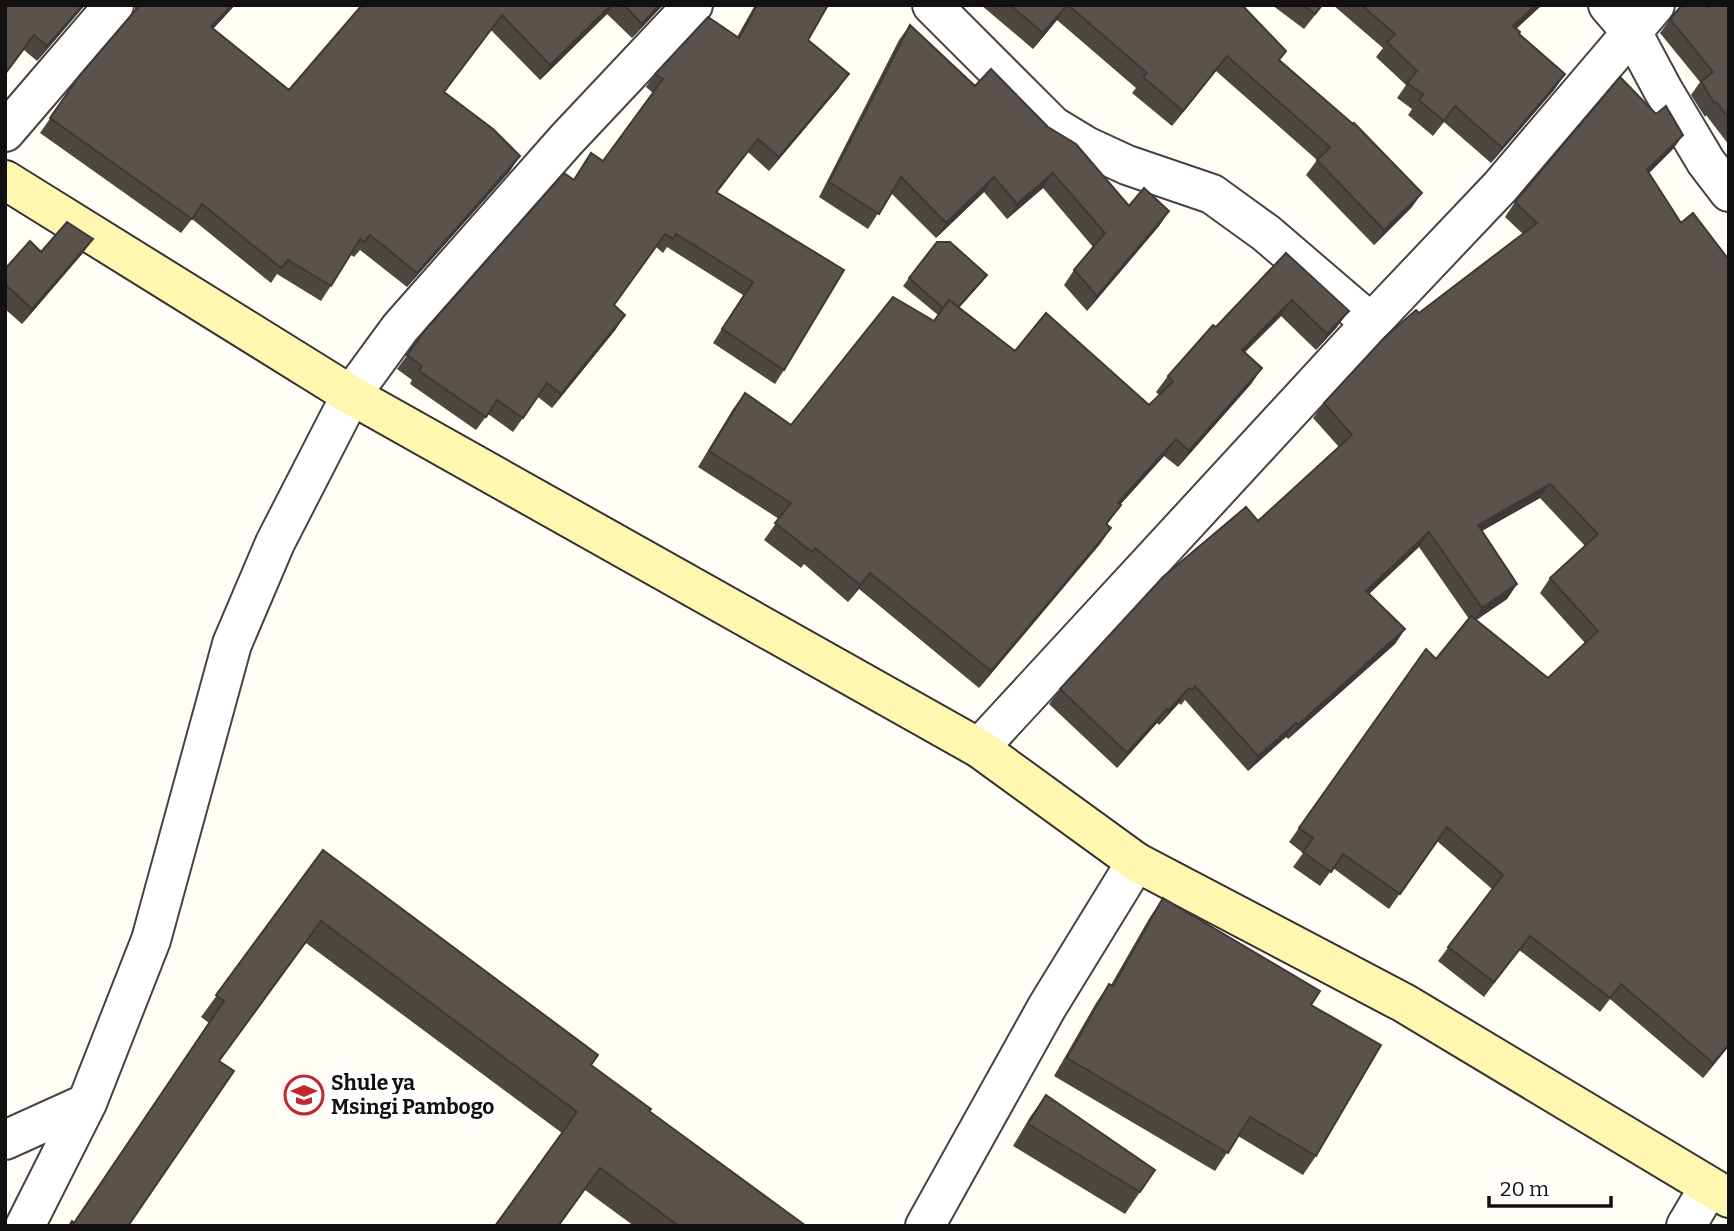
<svg xmlns="http://www.w3.org/2000/svg" width="1734" height="1231" font-family="Bitter,serif">
<style>
.lines{fill:none;stroke-linecap:round;stroke-linejoin:round}
.street-casing{stroke:#444;stroke-width:42}
.secondary-casing{stroke:#333;stroke-width:42}
.street{stroke:#fff;stroke-width:38}
.secondary{stroke:#fff6b0;stroke-width:38}
.wall{fill:#4d4742;fill-rule:evenodd}
.shaded-wall{fill:#3f3936}
.building{fill:#5a524d;stroke:#3f3936;stroke-width:2}
.labels{text-anchor:middle;stroke-width:7;stroke-linejoin:round;paint-order:stroke}
.poi-label{font-size:21px;font-weight:bold;fill:#111;stroke:#fff;text-anchor:start}
</style>
<rect width="100%" height="100%" fill="#fffdf5"/>
<g class="lines">
<defs>
<path id="street" d="M932,5l121,121 33,20 41,19 85,29 54,39 105,90
M1608,5l25,29 30,56 43,72 23,30
M5,132l109,-127
M979,748l392,-425 129,-136 155,-182
M5,1140l82,-37
M25,1226l62,-123 64,-163 81,-296 43,-101 76,-148 49,-67 166,-188 127,-135
M925,1226l122,-219 89,-145
M1686,1226l23,-39"/>
<path id="secondary" d="M5,180l346,215 628,353 157,114 268,141 325,195"/>
</defs>
<!-- street casing -->
<use href="#street" class="street-casing"/>
<!-- secondary casing -->
<use href="#secondary" class="secondary-casing"/>
<!-- street -->
<use href="#street" class="street"/>
<!-- secondary -->
<use href="#secondary" class="secondary"/>
</g>
<!-- wall -->
<path class="wall" d="M5,5h80l-48,56 -13,-11 -19,25z
M135,5h100l-22,24 76,61 73,-85h301l-31,33 -25,-24 -67,66 -49,-50 -47,62 66,79 -103,116 -47,-37 -6,7 -3,-2 -30,46 -44,-27 -6,9 -79,-64 -11,14 -141,-100 40,-58 54,-63 1,-2z
M755,5h73l-20,35 31,48 -70,83 -21,-19 -31,41 127,77 -60,100 -9,14 -62,-41 30,-48 -76,-48 -4,6 -7,-6 -42,58 2,24 -64,79 -14,-11 -25,35 -25,-18 -12,16 -66,-46 2,-4 -15,-11 30,-41 146,-148 18,-27 12,8 50,-68 -7,-6 9,-13 82,-37z
M981,5h261l38,55 142,133 -11,15 -37,37 -68,-70 11,-15 -101,-89 -44,55 -40,-33 4,-5 -79,-68 -24,29z
M1272,5h51l-19,24z
M1333,5h209l-25,23 2,6 46,40 -11,16 -63,73 -47,-41 -11,14 -25,-21 4,-6 -15,-11 9,-13 -30,-28 7,-9z
M1729,5v140l-23,-30 -1,2 -14,-22 9,-13 -40,-49 10,-14 37,-12z
M910,25l65,61 154,120 40,5 -10,15 -72,85 -23,-26 10,-15 19,-23 -50,-59 -36,31 -23,-27 -48,46 -45,-45 -23,36 -49,-32 80,-157z
M1656,114l27,21 -10,14 -24,24 32,50 48,37v786l-26,32 -93,-79 -10,13 -81,-62 -35,47 -46,-36 54,-72 -55,-48 -48,68 -56,-41 -13,18 -27,-19 10,-14 -14,-11 137,-193 10,10 33,-40 -50,-72 -50,47 36,35 -10,15 -107,95 -2,-2 -38,34 -63,-71 -4,5 -2,-2 -20,22 -2,-2 -40,45 -68,-64 11,-15 198,-168 81,-74 -26,-29 11,-15 95,-90 104,-79 -18,-17 10,-15zM1540,498l45,48 -35,32 -10,15 45,50 -37,35 -72,-58 31,-21 10,-15 -35,-53z
M93,239l-11,15 -60,70 -17,-15v-40l36,-17z
M1286,253l51,74 -21,23 -35,-34 -36,36 17,16 -11,16 -73,83 -14,-11 -44,49 -13,20 4,3 -11,16 -121,144 -120,-99 -11,13 -44,-38 -3,4 -37,-28 15,-21 -81,-52 35,-58 12,-16 46,32 143,-104 4,-6 -35,-29 6,-8 78,-3 -5,7 -23,26 56,43 134,54 10,-10 -3,-3 12,-16z
M323,850l326,261 157,115h-172l-49,-36 -26,36h-64l67,-93 -256,-190 -87,118 -145,161 135,-199 -8,-6z
M1163,898l148,107 5,151 -13,19 -65,-39 -23,35 -161,-95 42,-73 13,-19 2,1 39,-68z
M1046,1095l94,97 -15,22 -112,-68 17,-29z"/>
<!-- shaded-wall -->
<path class="shaded-wall" d="M83,5h2l-48,56 10,-15z
M232,5h3l-34,37 10,-15z
M611,5h2l-6,9 -67,66 10,-15z
M659,5h4l-31,33 10,-14z
M1067,5l-10,15 -24,29 10,-16z
M1536,5h6l-39,36 10,-15z
M1227,56l-11,15 -44,55 11,-15z
M849,74l-10,14 -70,83 10,-14z
M1565,74l-11,16 -63,73 11,-15z
M1683,135l-10,14 -36,36 10,-15z
M520,156l-10,15 -103,116 10,-14z
M1053,173l-10,15 -36,31 10,-15z
M994,177l-10,15 -48,46 10,-15z
M1422,193l-11,15 -37,37 10,-15z
M1169,211l-10,15 -72,85 10,-15z
M93,239l-11,15 -60,70 10,-15z
M987,275l-5,7 -36,40 5,-8z
M1292,300l-11,16 -50,50 11,-16z
M1349,311l-12,16 -21,23 11,-16z
M625,315l-9,14 -64,79 9,-14z
M1262,368l-11,16 -73,83 11,-16z
M1176,439l-12,17 -57,63 11,-16z
M1550,484l-10,14 -73,41 11,-14z
M1111,528l-11,16 -121,144 12,-17z
M1429,532l-10,15 -63,59 10,-15z
M870,573l-11,16 -11,13 12,-17z
M1517,584l-10,15 -35,24 10,-15z
M1405,629l-10,15 -107,95 10,-14z
M1189,688l-10,15 -20,22 10,-15z
M1167,709l-10,14 -40,45 10,-15z
M1296,723l-10,14 -38,34 10,-15z
M1729,1044v2l-26,32 10,-15z"/>
<!-- building -->
<path class="building" d="M5,5h78l-36,41 -13,-11 -29,39z
M140,5h92l-21,22 78,63 73,-85h249l-61,60 -48,-50 -58,77 49,37 27,27 -103,117 -47,-38 -6,7 -4,-3 -29,47 -43,-26 -7,8 -79,-64 -10,15 -142,-101 30,-43z
M624,5h35l-17,19z
M757,5h71l-20,35 41,34 -70,83 -21,-18 -42,53 128,78 -60,100 -62,-41 31,-47 -77,-48 -3,5 -8,-5 -51,71 11,10 -64,79 -14,-11 -24,35 -26,-18 -11,17 -67,-46 3,-5 -15,-11 20,-27 137,-155 10,7 17,-27 12,8 60,-82 -8,-5 53,-57 31,21z
M1010,5h57l-24,28z
M1068,5h174l44,46 -7,9 74,64 1,-1 68,70 -38,37 -67,-70 13,-13 -103,-91 -44,55 -40,-34 4,-4z
M1303,5h19l-7,9z
M1361,5h175l-23,21 7,6 -1,2 46,40 -63,74 -47,-42 -11,15 -25,-21 4,-6 -16,-11 10,-12 -30,-29 8,-8z
M1682,5h24l1,2 3,-2h19v113l-13,-16 -2,1 -13,-22 12,-9 -43,-53z
M910,25l65,61 16,-17 57,58 28,17 53,62 15,-18 25,23 -72,85 -23,-26 31,-37 -52,-60 -36,31 -23,-27 -48,46 -45,-46 -22,37 -50,-32z
M1620,77l36,37 10,-8 17,29 -36,35 34,53 12,-10 36,47v784l-16,19 -92,-79 -11,14 -80,-62 -36,46 -46,-35 55,-72 -56,-48 -47,67 -57,-40 -12,18 -28,-20 10,-14 -14,-10 127,-179 10,10 35,-43 77,62 50,-47 -48,-53 48,-44 -48,-50 -72,41 39,59 -35,24 -53,-76 -63,59 39,38 -107,96 -2,-2 -38,33 -63,-70 -3,4 -3,-2 -20,22 -2,-1 -40,44 -67,-64 103,-112 83,-70 12,14 94,-86 -28,-32 61,-66 31,-27 3,3 118,-90 -22,-21z
M67,222l26,17 -61,70 -27,-25v-15l25,-28 11,11z
M937,242h13l37,33 -29,32 -9,-7 -6,8 -34,-30z
M1286,253l63,58 -22,23 -35,-34 -50,50 20,18 -73,83 -13,-12 -58,64 3,2 -15,19 5,4 -120,143 -121,-98 -10,12 -45,-37 -3,4 -37,-29 16,-20 -82,-52 36,-58 46,32 102,-128 41,24 15,-21 66,51 31,-38 103,92 24,-23 -5,-6 45,-51 3,2z
M323,850l275,205 -7,10 60,44 -2,2 157,115h-127l-79,-58 -42,58h-63l82,-114 -256,-191 -102,140 15,10 -106,155h-59l3,-5 2,2 150,-222 -8,-6z
M1163,898l157,93 -9,14 70,40 -65,111 -66,-39 -22,36 -161,-95 42,-74 4,2z
M1046,1095l109,75 -15,22 -112,-68z"/>
<!-- icons -->
<defs>
<symbol id="school-ring" viewBox="-11 -11 22 22"><circle r="9.5" fill="#fff" stroke="#c4262e" stroke-width="1.5"/><path d="M0-5L7-2L0 1L-7-2ZM-4 1L0 2.5L4 1V4Q0 6-4 4Z" fill="#c4262e"/></symbol>
</defs>
<g fill-rule="evenodd">
<use href="#school-ring" x="282" y="1073" width="44" height="44"/>
</g>
<g class="labels">
<!-- poi labels -->
<g class="poi-label">
<text x="331" y="1090">Shule ya<tspan x="331" dy="24">Msingi Pambogo</tspan></text>
</g>
</g>
<!-- border -->
<rect width="1734" height="1231" fill="none" stroke="#111111" stroke-width="14"/>
<!-- scale -->
<path d="M1489 1196v10h122v-10" fill="none" stroke="#111111" stroke-width="3.5"/>
<text x="1500" y="1196" font-size="21" fill="#111111" stroke="#ffffff" stroke-width="5" paint-order="stroke">20 m</text>
</svg>
